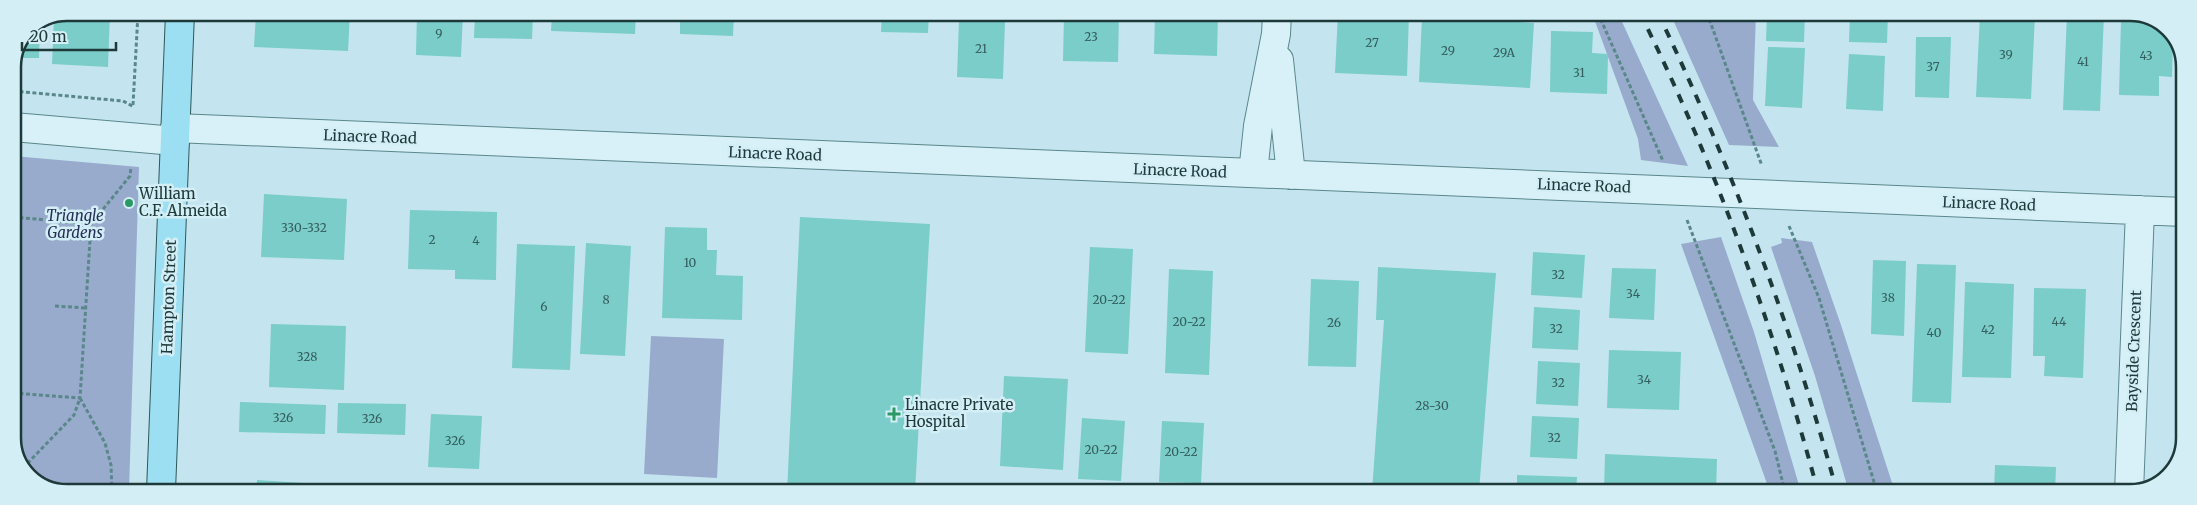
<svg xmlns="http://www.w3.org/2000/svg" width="2197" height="505" font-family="Merriweather,serif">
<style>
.green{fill:#98abcd}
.building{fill:#7acdc9}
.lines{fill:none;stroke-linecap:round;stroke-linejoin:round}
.minor-casing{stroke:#5a878a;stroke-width:30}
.major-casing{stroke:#2e5757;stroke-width:30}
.path{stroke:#5a878a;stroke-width:3;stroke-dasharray:4 2.5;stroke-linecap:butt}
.minor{stroke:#d8f1f9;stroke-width:28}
.major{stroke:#9cdff2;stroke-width:28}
.rail{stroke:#1e393a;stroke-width:4;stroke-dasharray:9 9;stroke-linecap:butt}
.poi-dot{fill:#299a64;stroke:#d4eef6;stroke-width:2}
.labels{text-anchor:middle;stroke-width:5;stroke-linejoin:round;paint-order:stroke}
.number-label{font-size:12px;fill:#355e5e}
.street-label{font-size:15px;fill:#1e393a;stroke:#d4eef6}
.poi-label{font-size:15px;fill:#1e393a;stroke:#d4eef6;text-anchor:start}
.park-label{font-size:15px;font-style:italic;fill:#252f56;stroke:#d4eef6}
.rim{fill:none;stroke:#1e393a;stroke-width:2.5}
</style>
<rect width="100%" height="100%" fill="#c4e5ef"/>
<!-- green -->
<path class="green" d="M1592,13h26l70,153 -47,-6 -3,-21z
M1670,13h86l-3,87 26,47 -50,-2z
M13,156l126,11 -10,324h-73l-30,-17 -13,-30z
M1721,237l33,95 47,160h-31l-89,-248z
M1781,238l31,4 29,83 54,167h-46l-34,-116 -44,-129 11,-4z
M651,336l73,3 -7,139 -73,-4z"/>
<!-- building -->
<path class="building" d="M68,12l42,1 -2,54 -56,-3 2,-46z
M256,13h94l-2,38 -94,-4z
M417,13h46l-2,44 -45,-2z
M475,13h58l-1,26 -58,-1z
M552,13h84l-1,21 -84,-3z
M680,13h54l-1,23 -53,-2z
M882,13h47l-1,20 -47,-1z
M1064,13h55l-1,49 -55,-1z
M1155,13h63l-1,43 -63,-2z
M1338,13h71l-2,63 -72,-3z
M1767,13h38l-1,29 -38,-1z
M1850,13h38l-1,30 -38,-1z
M1980,14h55l-4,85 -55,-2z
M2067,14h37l-4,97 -37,-1z
M1422,17l112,6 -4,65 -111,-6z
M959,20l46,2 -2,57 -46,-2z
M2121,20l32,1 18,10 2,5 -1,41 -13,-1v20l-40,-1z
M40,24l-1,34h-23l13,-30z
M1551,31l42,1 -1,21 16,1 -1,40 -57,-2z
M1916,37h35l-2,61 -34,-1z
M1768,47l37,1 -3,60 -37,-2z
M1849,54l36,2 -2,55 -37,-2z
M264,194l83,5 -3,61 -83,-3z
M410,210l87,2 -1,68 -41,-1v-9l-47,-1z
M800,217l130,7 -15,268h-128z
M665,227l42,1v22h10l-1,25 27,1 -1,44 -80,-2z
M586,243l45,3 -6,110 -45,-2z
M517,244l58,2 -5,124 -58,-2z
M1090,247l43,2 -5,105 -43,-2z
M1533,252l52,3 -3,43 -51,-3z
M1873,260l33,1 -2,75 -33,-2z
M1917,264l39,1 -5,138 -39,-1z
M1378,267l118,6 -17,219h-107l12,-172h-8z
M1612,268l44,1 -2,51 -45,-2z
M1169,269l44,2 -4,104 -44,-2z
M1311,279l48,2 -3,86 -48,-1z
M1965,282l49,2 -3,94 -49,-1z
M2034,288l52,1 -3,89 -39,-2 1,-20h-12z
M1534,307l46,3 -2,40 -46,-2z
M271,324l75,2 -2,64 -75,-3z
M1609,350l72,2 -2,58 -72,-2z
M1538,361l42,2 -2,43 -42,-2z
M1004,376l64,3 -5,91 -63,-4z
M240,402l86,3 -1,29 -86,-2z
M338,403l68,1 -1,31 -68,-2z
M431,414l51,2 -3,53 -51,-2z
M1532,416l47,2 -2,41 -47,-2z
M1082,418l43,3 -4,60 -43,-2z
M1162,421l42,2 -3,60 -42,-1z
M1605,454l112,5 -1,33h-112z
M1995,465l61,2 -1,25h-61z
M1517,475l60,2 -1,15h-59z
M257,480l91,6v6l-92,-1z"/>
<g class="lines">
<defs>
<path id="minor" d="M1279,60l12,115
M13,127l162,14
M175,128l2009,84
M1253,173l5,-47 18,-92 1,-21
M2129,492l11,-282"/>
<path id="major" d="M161,491l19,-478"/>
</defs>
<!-- minor casing -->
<use href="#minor" class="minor-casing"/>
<!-- major casing -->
<use href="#major" class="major-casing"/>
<!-- path -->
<path class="path" d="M1598,13l65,148
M1707,13l55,153
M13,91l110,10 11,6
M133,105l5,-92
M13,217l78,7 39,-48 1,-9
M1687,220l88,231 10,41
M1789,226l30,72 58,194
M55,306l31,2
M13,393l67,5 11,-174
M80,398l25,45 6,22 1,26
M23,468l51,-53 6,-17"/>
<!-- minor -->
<use href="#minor" class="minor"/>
<!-- major -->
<use href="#major" class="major"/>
<!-- rail -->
<path class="rail" d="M1640,13c76,153 134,315 178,479
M1658,13c74,155 134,314 179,479"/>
</g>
<!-- markers -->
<g class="poi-dot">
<circle cx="129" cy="203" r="5"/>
<path d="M891.5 406.5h5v5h5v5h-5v5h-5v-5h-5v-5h5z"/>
</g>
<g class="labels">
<!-- number labels -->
<g class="number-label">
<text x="439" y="38">9</text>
<text x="1091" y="41">23</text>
<text x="1372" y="47">27</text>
<text x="981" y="53">21</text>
<text x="1448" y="55">29</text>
<text x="1504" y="57">29A</text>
<text x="2006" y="59">39</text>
<text x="2146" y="60">43</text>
<text x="2083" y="66">41</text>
<text x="1933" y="71">37</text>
<text x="1579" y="77">31</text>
<text x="304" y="232">330-332</text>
<text x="432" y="244">2</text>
<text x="476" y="245">4</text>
<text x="690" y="267">10</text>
<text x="1558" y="279">32</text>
<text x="1633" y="298">34</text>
<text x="1888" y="302">38</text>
<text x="606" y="304">8</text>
<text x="1109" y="304">20-22</text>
<text x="544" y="311">6</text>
<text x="1189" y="326">20-22</text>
<text x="2059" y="326">44</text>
<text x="1334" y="327">26</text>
<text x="1556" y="333">32</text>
<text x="1988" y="334">42</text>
<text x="1934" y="337">40</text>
<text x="307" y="361">328</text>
<text x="1644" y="384">34</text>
<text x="1558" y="387">32</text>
<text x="1432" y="410">28-30</text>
<text x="283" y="422">326</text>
<text x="372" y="423">326</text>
<text x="1554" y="442">32</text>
<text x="455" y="445">326</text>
<text x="1101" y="454">20-22</text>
<text x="1181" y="456">20-22</text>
</g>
<!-- street labels -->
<g class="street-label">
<text transform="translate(370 137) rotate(2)" y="5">Linacre Road</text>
<text transform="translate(775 154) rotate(2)" y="5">Linacre Road</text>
<text transform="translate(1180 171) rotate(2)" y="5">Linacre Road</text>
<text transform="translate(1584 186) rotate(2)" y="5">Linacre Road</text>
<text transform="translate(1989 204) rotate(2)" y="5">Linacre Road</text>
<text transform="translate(169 297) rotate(-88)" y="5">Hampton Street</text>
<text transform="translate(2134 351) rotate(-88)" y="5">Bayside Crescent</text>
</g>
<!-- poi labels -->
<g class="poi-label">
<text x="139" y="199">William<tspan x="139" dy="17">C.F. Almeida</tspan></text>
<text x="905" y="410">Linacre Private<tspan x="905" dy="17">Hospital</tspan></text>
</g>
<!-- park labels -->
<g class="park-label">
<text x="75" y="221">Triangle<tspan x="75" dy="17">Gardens</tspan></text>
</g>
</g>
<!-- crop -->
<path d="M0 0H2197V505H0ZM67 21H2130A46 46 0 0 1 2176 67V438A46 46 0 0 1 2130 484H67A46 46 0 0 1 21 438V67A46 46 0 0 1 67 21Z" fill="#d4eef6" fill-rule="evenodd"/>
<path class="rim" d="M67 21H2130A46 46 0 0 1 2176 67V438A46 46 0 0 1 2130 484H67A46 46 0 0 1 21 438V67A46 46 0 0 1 67 21Z"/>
<!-- scale -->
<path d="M22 42v8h94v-8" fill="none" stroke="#1e393a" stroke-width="2.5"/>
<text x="30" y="42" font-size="15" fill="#1e393a" stroke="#d4eef6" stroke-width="4" paint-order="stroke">20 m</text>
</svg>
